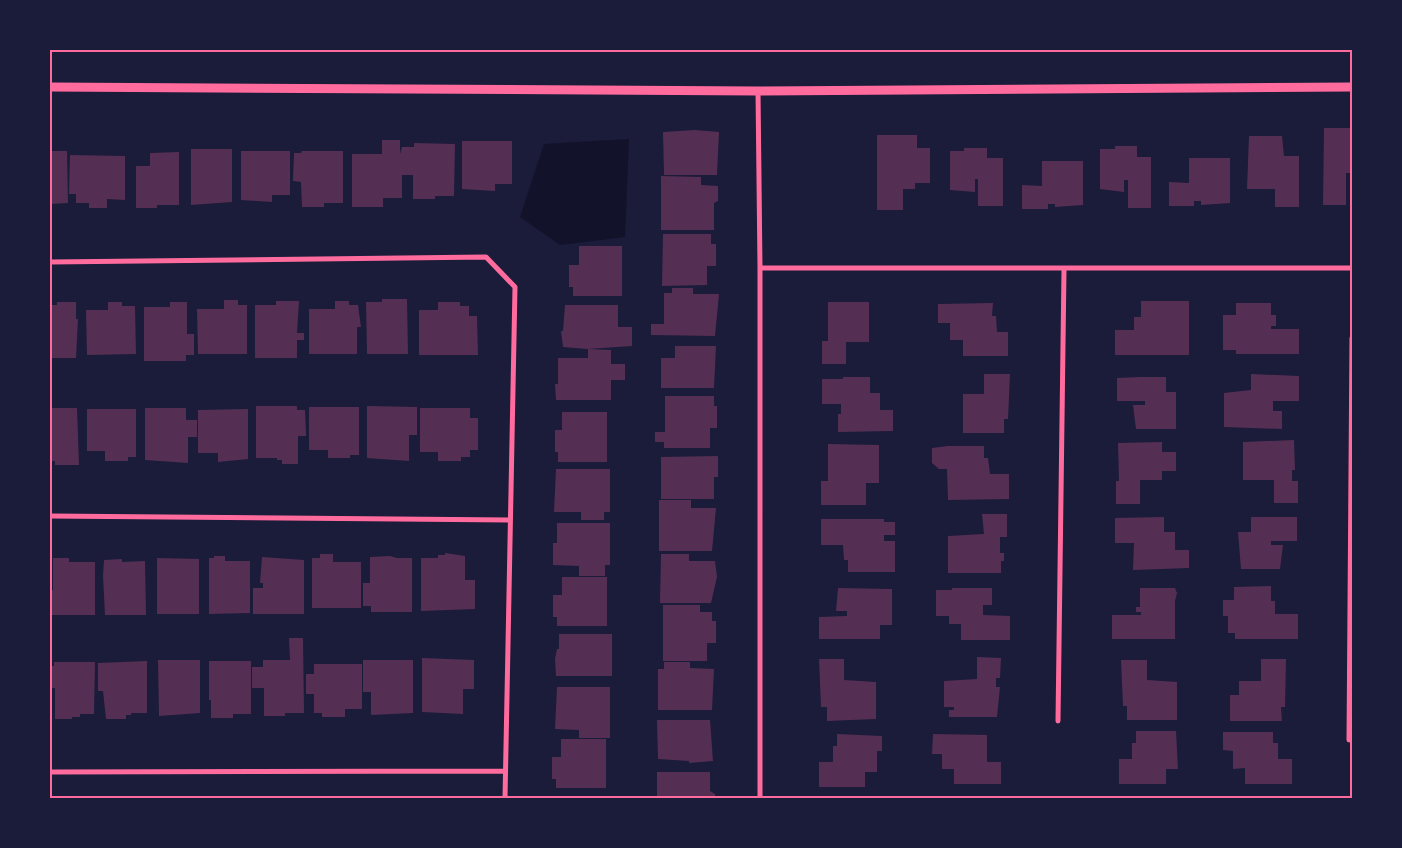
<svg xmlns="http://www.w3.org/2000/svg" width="1402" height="848" font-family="'Asap Condensed',sans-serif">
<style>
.water{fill:#12122b}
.building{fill:#542f53}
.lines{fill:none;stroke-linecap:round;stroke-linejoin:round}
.minor{stroke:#ff6b9d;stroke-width:5}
.tertiary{stroke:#ff6b9d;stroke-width:9}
.neatline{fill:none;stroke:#ff6b9d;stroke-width:2}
</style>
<rect width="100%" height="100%" fill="#1b1b3a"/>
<!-- water -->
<path class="water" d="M629,139l-4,98 -65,8 -40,-28 24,-73z"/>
<!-- building -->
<path class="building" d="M1324,128h28v45h-6v32h-23z
M695,130l24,2 -2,43h-53l-1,-43z
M877,135h40v13h13v35h-15v6h-12v21h-26z
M1249,136h33l2,20h15v51h-24v-18h-28z
M382,140h18v14l2,-7h12v-4l41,1 -1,52h-19v3h-22v-24h-11v23h-19v9h-31v-53h30z
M462,141h50v43h-17v7l-33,-2z
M1115,146h22v11h14v51h-23v-28h-4v12l-24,-3v-40h15z
M964,148h23v10h16v48h-25v-27h-3v13l-25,-2v-39h14z
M191,149h41v53l-41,3z
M50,151h17l1,52 -18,1z
M241,151h49v44h-18v7l-31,-2z
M302,151h41v52h-19v4h-22l-1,-25 -8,-1 1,-28h7z
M179,152v53h-22v3h-21v-42h14v-13z
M70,155l55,1v44l-18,-1v9h-18v-5h-13v-9h-7z
M1189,158h41v45l-29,2v-4h-7v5h-25v-24l20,1z
M1042,161h41v44l-28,2v-3h-7v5h-26v-24l20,1z
M661,176l40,1v8l17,1v15l-4,2v27h-53z
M663,234h48v10h5v22h-9v19l-45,1z
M579,246h43v50h-49v-9h-4v-22h10z
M672,288h21v6h26l-4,42 -64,-1v-11h13v-31h8z
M382,299h25l1,55h-41l-1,-52h16z
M224,300h14v5h9v49h-49l-1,-45h27z
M276,301h23l-2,32h7v7h-7v18h-42v-53h21z
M335,301h14v4h9l3,22h-4v27h-48v-45h26z
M1141,301h48v54h-74v-25h19v-13h7z
M57,302h19v17h2l-2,39h-26v-53h7z
M108,302h14v4h13l1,48 -49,1 -1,-45h22z
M170,302h17v32h7v21h-8v6h-42v-54h26z
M438,302h22v4h9v10h8l1,39h-59v-45h19z
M828,302h41v40h-23v22h-24v-23h6z
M993,303l-1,13h4l1,16h11v24h-45v-16h-13v-17h-12v-19z
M1236,303h35v12h5v11h-5v3h28v25h-63v-4h-13v-35h13z
M565,305h53v22h14v19l-45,3 -24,-2 -2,-16h2z
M675,346h41l-2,42h-53v-30h14z
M588,349l23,1v14h14v16h-14v20h-55l-1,-16h3v-26h30z
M984,374h26l-2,45h-4v14h-41v-39h21z
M1251,374l48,2v25h-26v10h9v18l-58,-2v-34l27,-3z
M843,377h27v16h10v17h13v21l-55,1v-18h3v-10h-19v-25h21z
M1140,377h26v15h10v37h-40l-3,-24h12v-4h-28v-23z
M665,396h49v10h3v22h-7v20h-46v-6h-9v-10h10z
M256,406h41v4h8l1,26h-8v28h-16v-4h-5v-2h-21z
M367,406l50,1v28h-8v26l-42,-3z
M309,407h50v48h-9v3h-22v-8h-19z
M50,408h27l2,57h-24v-4h-5z
M145,408h41v12h11v17h-9v26l-43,-3z
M420,408h50v10h8v32h-8v7h-9v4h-23v-9h-18z
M87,409h49v48h-8v4h-23v-10h-18z
M248,409v50l-30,3v-9h-20v-43z
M562,412h45v50h-49v-10h-3v-22h7z
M1294,440l1,30h-3v11h6v22h-24v-23h-31v-38z
M1162,442v10h14v19h-14v9h-22v24h-24v-23h3l-1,-38z
M828,444l51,1v38h-13v22h-45v-24h7z
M948,446h36v12h4l2,16h19v25l-61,1 -1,-31h-8l-7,-6v-15z
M718,456v21h-4v22h-53v-42z
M556,469h54v43h-6v8h-23v-8h-27z
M659,500h32v8h25l-4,43h-53z
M982,514h25v23h-7v16h4v8h-3v12h-53v-37l36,-2z
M1164,517v15h11v18h14v18l-56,2 1,-27h-19v-25z
M1251,517h46v24h-26v4h12l-3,24h-39l-3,-37h13z
M821,519h63v3h11v13h-11v6h11v31h-47v-12h-4l-1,-15h-22z
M557,523h53v42h-5v11h-26v-10l-26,-1v-22h4z
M445,553l20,3v24h10v29l-54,2v-53h17v-3h7z
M320,554h13v8h28v46h-49v-50h8z
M661,554h28v7h26l2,16 -6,26h-51z
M214,556h11v5h25v52l-41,1v-56h5z
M390,556l7,2h15v54h-41v-6h-8v-23h7v-26z
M262,557l42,3v54h-51v-26h10v-5h-3z
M53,558h16v4h26v53h-45v-25h3z
M157,558l42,1v55h-42z
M122,559v3l23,-1 1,54h-41l-2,-39 1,-16z
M562,577h45v49h-50v-9h-4v-22h9z
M1271,586v15h4v13h23v25h-63v-6h-7v-17h-5v-16h11v-13z
M838,588l54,1v36h-12v14h-61v-22l28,-1v-5h-11z
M952,588h40v17h-9v10l27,1v24h-49v-16h-12v-8h-13v-26h16z
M1140,588h35l2,5 -2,8v38h-63v-24h29v-3h-5v-5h4z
M663,605h37v7h12v9h4v22h-9v18h-44z
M559,634h53v42h-56l-1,-17 2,-10h2z
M289,638h14l1,75h-19v3h-21v-28h-12v-21h11v-7h27z
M977,657l24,1 -1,20h-4v9h4l-3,30h-48v-7h5v-3h-10v-26l33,-2z
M422,658l52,2v29h-11v25l-41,-2z
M819,659h25v21l32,2v37l-49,2v-14h-6z
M1261,659h25l-1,48h-4l1,14h-52v-26h9v-14h22z
M158,660h42v53l-41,3z
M363,660h50v53l-42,2v-23h-8z
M1121,660h26v20l30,2v38h-50v-14h-4z
M147,661v52h-16v2h-5v4h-20l-3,-28h-5v-28z
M209,661h42v53h-18v4h-22v-18h-2z
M54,662h41l-1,52h-14v3h-8v2h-17v-31h-5v-22h4z
M664,662h26v6l24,1 -2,41h-54v-41h6z
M314,664h48v45h-17v8h-23v-4h-8v-19h-8v-20h8z
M557,687h53v51h-31v-8l-24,-1z
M657,720h53l3,41 -24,2v-2l-31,-2z
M1136,731h40l2,38h-12v15h-47v-25h13v-16h4z
M1223,732h50v11h5v16h14v25h-47v-16l-12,1v-18l-10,-1z
M837,734l45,2v15h-5v21h-12v15h-46v-25h14v-16h4z
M933,734l54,1v27h14v22h-47v-15h-12v-15h-10z
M561,739h45v49h-50v-9h-4v-22h9z
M657,772h53v19l5,3v4h-58z"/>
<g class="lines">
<!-- minor -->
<path class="minor" d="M758,91l2,177v530
M50,262l436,-5 29,30 -10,511
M760,268h592
M50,516l460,4
M1058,721l6,-451
M1349,740l3,-402
M50,772l454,-1"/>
<!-- tertiary -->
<path class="tertiary" d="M50,87l708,4 594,-4"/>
</g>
<!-- border -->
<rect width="1402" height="848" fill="none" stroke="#1b1b3a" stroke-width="102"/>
<rect x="51" y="51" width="1300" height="746" class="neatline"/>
</svg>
